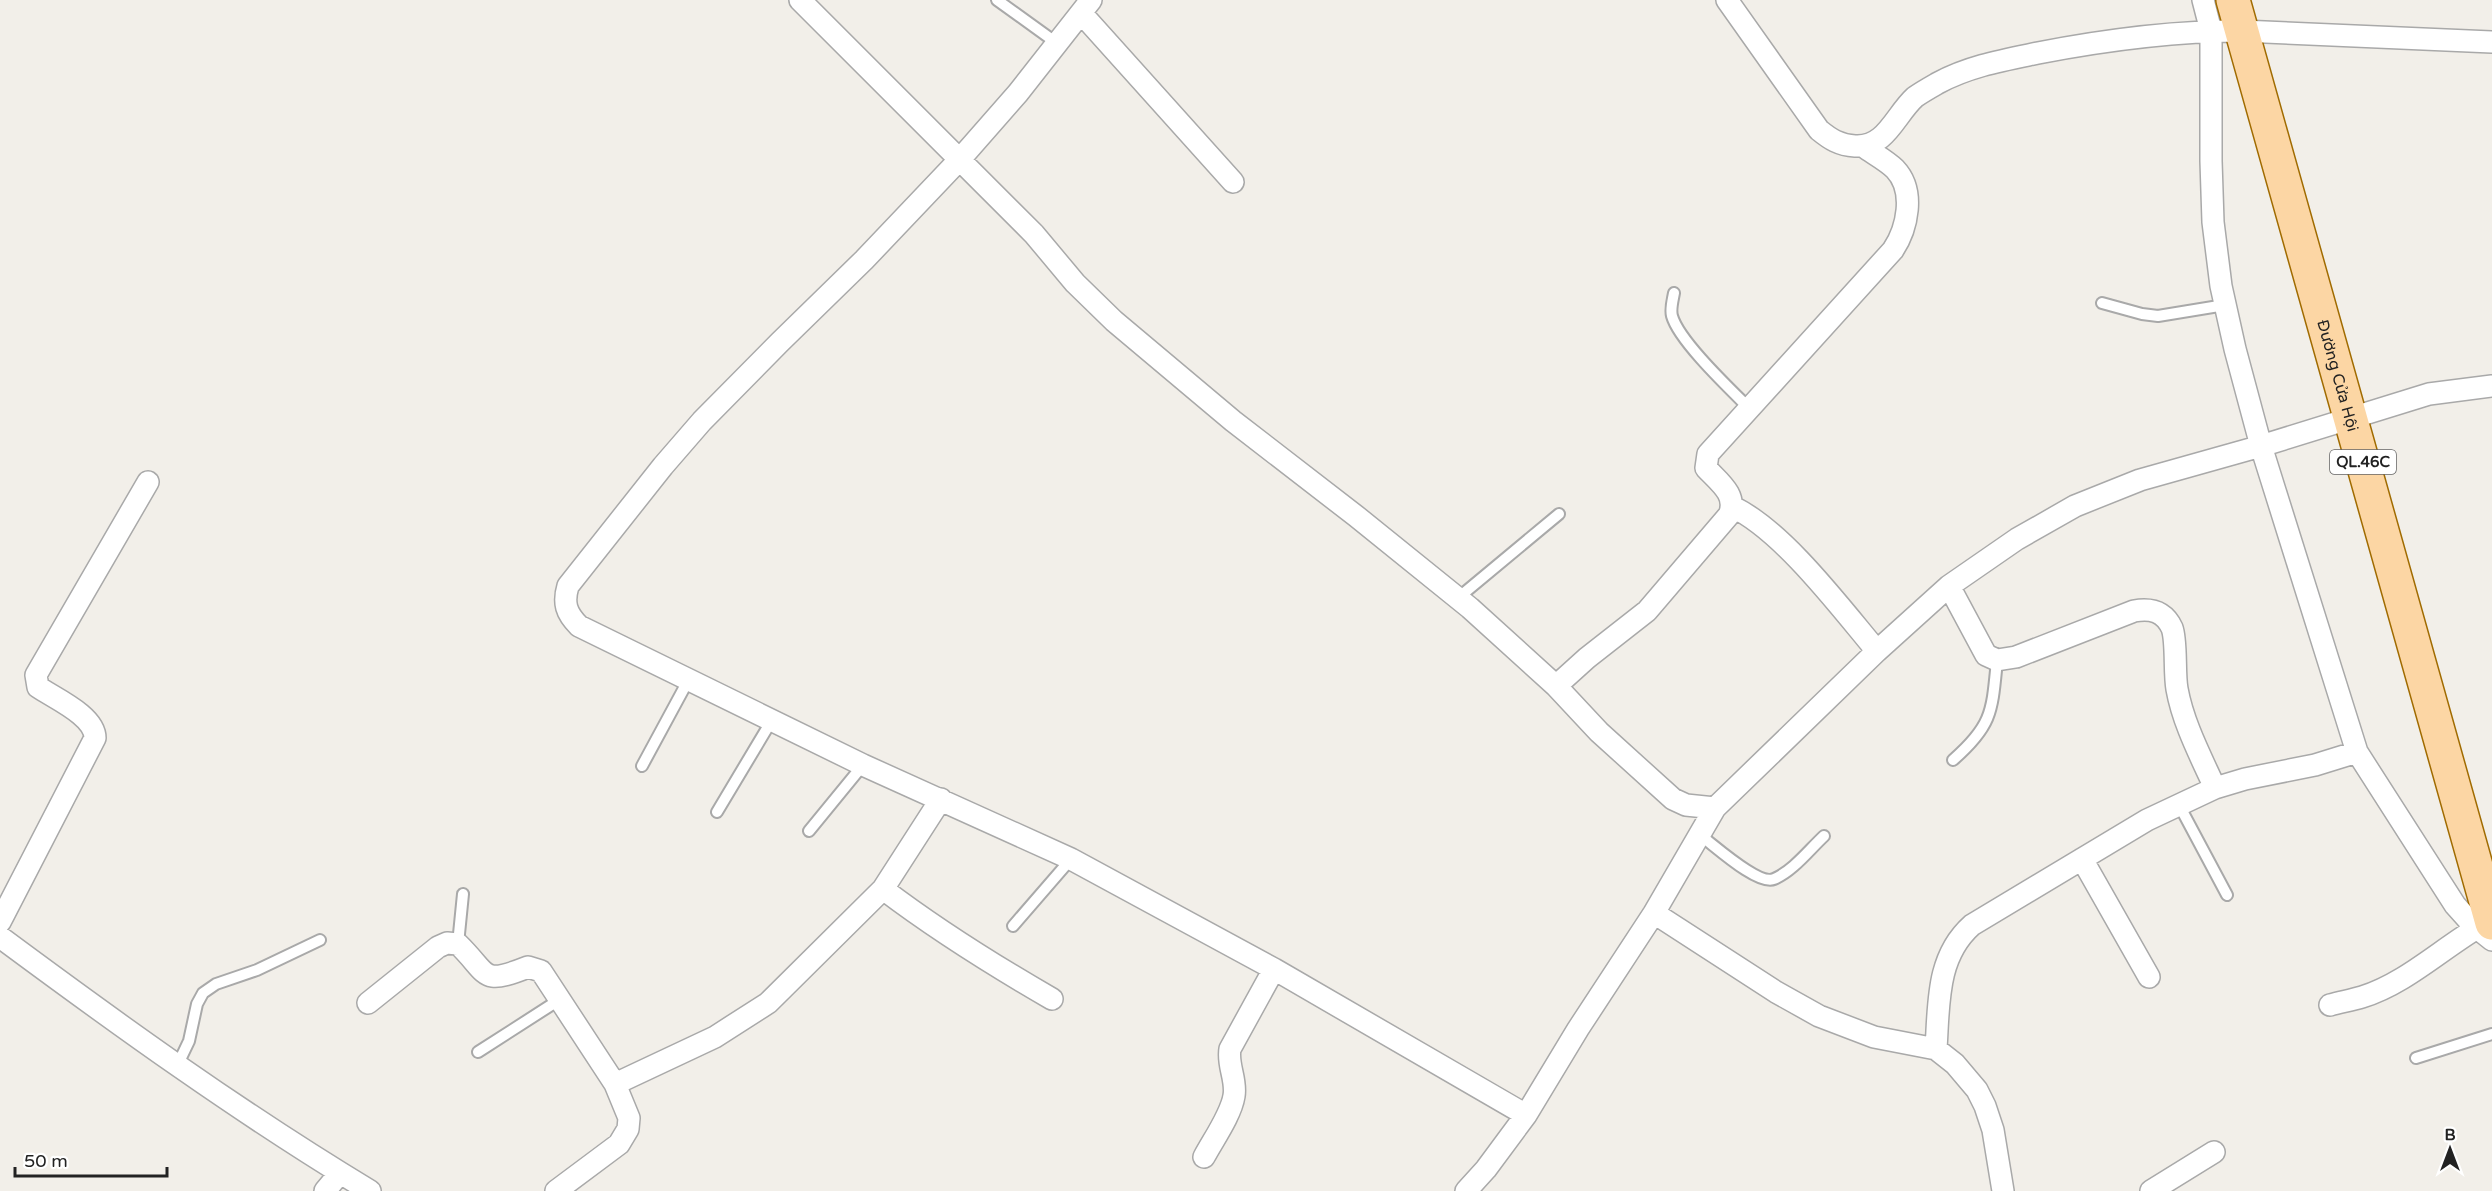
<svg xmlns="http://www.w3.org/2000/svg" width="2492" height="1191" font-family="'Varela Round',sans-serif">
<style>
.lines{fill:none;stroke-linecap:round;stroke-linejoin:round}
.service-casing{stroke:#a9a9a9;stroke-width:14}
.minor-casing{stroke:#a9a9a9;stroke-width:24}
.primary-casing{stroke:#a06b00;stroke-width:36}
.service{stroke:#fff;stroke-width:10}
.minor{stroke:#fff;stroke-width:21}
.primary{stroke:#fcd6a4;stroke-width:33}
.labels{text-anchor:middle;stroke-width:4.5;stroke-linejoin:round;paint-order:stroke}
.shield{fill:#fff;stroke:#646464;stroke-width:1.5}
.shield-label{font-size:15px;font-weight:bold;fill:#222}
.street-label{font-size:16px;fill:#222;stroke:#fff}
</style>
<rect width="100%" height="100%" fill="#f2efe9"/>
<g class="lines">
<defs>
<path id="service" d="M997,0l61,44
M1674,293c-1,6 -4,16 -2,23 7,25 58,73 78,93
M2102,303l40,11 16,2 67,-11
M1458,598l101,-84
M1953,760c40,-35 39,-49 44,-100
M642,766l47,-87
M2179,805l48,90
M717,812l55,-92
M809,831l54,-66
M1700,835c14,10 58,51 74,44 19,-8 35,-29 50,-43
M1013,926l58,-67
M458,944l5,-50
M478,1052l81,-52
M2416,1058l76,-24
M178,1064l11,-23 8,-37 6,-11 13,-9 41,-14 63,-30"/>
<path id="minor" d="M800,0l234,234 41,49 39,38 119,100 123,95 114,92 86,78 43,46 74,67 13,6 29,3
M1091,0l-73,93 -57,65 -97,102 -84,82 -78,79 -39,45 -95,120c-5,17 -2,27 11,40l284,139 208,94 203,110 252,146
M1727,0l92,130c11,9 20,15 36,16 31,2 40,-31 60,-49 7,-5 16,-10 23,-14 31,-17 66,-23 100,-30 67,-13 135,-22 204,-22l250,11
M2203,0l8,31v130l2,61 8,64 14,63 26,97 96,306 98,153 17,19 20,16
M1082,14l151,168
M1733,507c50,24 107,100 144,144
M1949,586l37,69 11,5 19,-3 118,-46c17,-3 30,0 38,17 5,13 2,45 5,61 6,34 24,68 38,99
M1556,686l31,-28 60,-47 82,-96c9,-20 -10,-33 -23,-47l2,-14 185,-204c14,-21 23,-59 2,-81 -8,-8 -21,-15 -31,-22
M2082,859l67,118
M883,889c54,41 110,76 169,110
M1654,913l122,79 43,24 55,21 62,12 19,15 22,26 8,16 8,24 10,61
M0,922l95,-184c0,-22 -39,-39 -57,-51l-2,-12 112,-193
M0,937c120,89 242,177 370,254
M368,1003l70,-56 9,-4 11,1c32,31 22,42 70,23l13,4 74,113 14,34 -1,11 -9,15 -63,47
M2330,1005c11,-3 22,-5 32,-8 42,-13 77,-46 115,-69
M1936,1049c3,-45 0,-92 36,-124l175,-105 68,-32 30,-9 70,-14 42,-13
M615,1084l100,-47 53,-34 115,-114 58,-90
M1204,1157c9,-17 27,-42 30,-61 3,-16 -7,-31 -4,-47l44,-80
M325,1191l15,-18
M1466,1191l20,-22 40,-54 52,-86 76,-116 61,-105 162,-157 72,-65 68,-47 58,-33 65,-26 121,-34 168,-52 63,-8
M2151,1191l63,-39"/>
<g id="primary">
<path id="s1" d="M2233,0l259,923"/>
</g>
</defs>
<!-- service casing -->
<use href="#service" class="service-casing"/>
<!-- minor casing -->
<use href="#minor" class="minor-casing"/>
<!-- primary casing -->
<use href="#primary" class="primary-casing"/>
<!-- service -->
<use href="#service" class="service"/>
<!-- minor -->
<use href="#minor" class="minor"/>
<!-- primary -->
<use href="#primary" class="primary"/>
</g>
<g class="labels">
<!-- shield labels -->
<rect class="shield" x="2330" y="450" width="66" height="24" rx="4.5"/>
<g class="shield-label">
<text x="2363" y="467">QL.46C</text>
</g>
<!-- street labels -->
<g class="street-label">
<text dy="6" stroke="none"><textPath href="#s1" startOffset="390">Đường Cửa Hội</textPath></text>
</g>
</g>
<!-- north arrow -->
<g transform="translate(2450 1149)" stroke="#ffffff" stroke-width="4.5" paint-order="stroke">
<path d="M0-4.5L10 22L0 15L-10 22Z" fill="#222222"/>
<text y="-9" font-size="16" font-weight="bold" text-anchor="middle" fill="#222222">B</text>
</g>
<!-- scale -->
<path d="M15 1167v9h152v-9" fill="none" stroke="#222222" stroke-width="3"/>
<text x="24" y="1167" font-size="18" fill="#222222" stroke="#ffffff" stroke-width="4.5" paint-order="stroke">50 m</text>
</svg>
